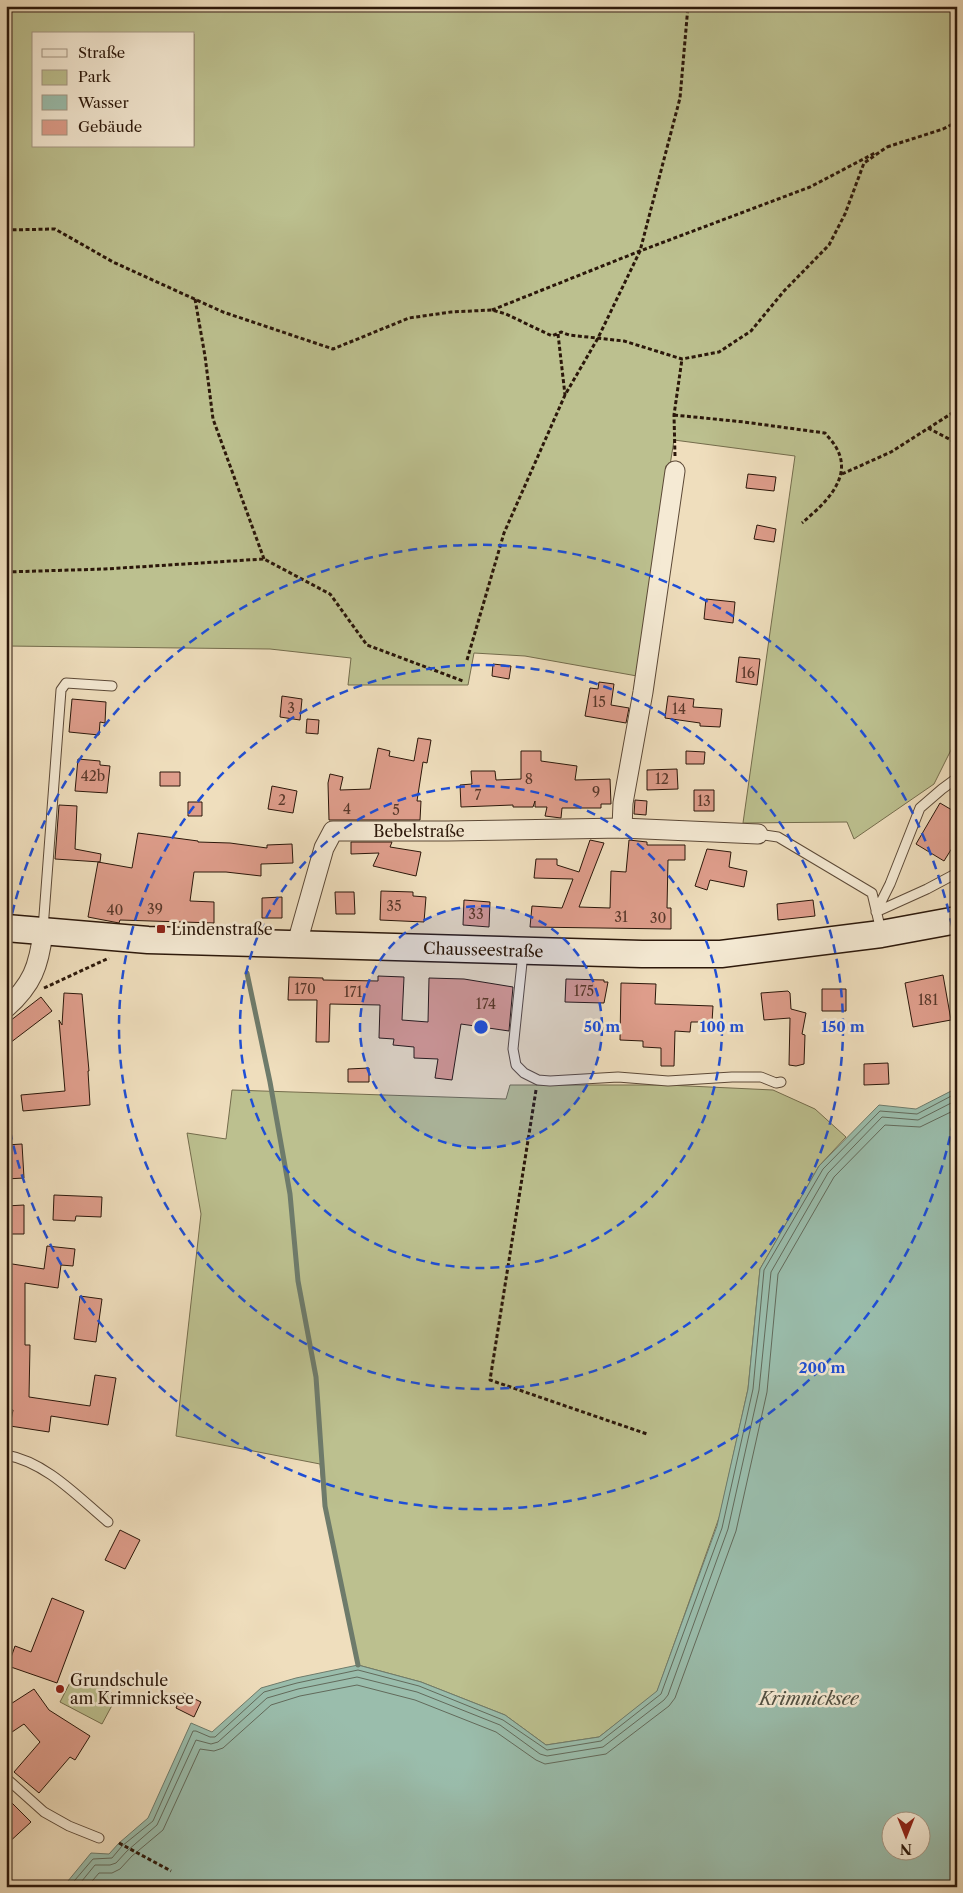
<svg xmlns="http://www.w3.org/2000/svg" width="963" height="1893" font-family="'Libre Caslon Text',serif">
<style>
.green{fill:#bcc08f;stroke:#746c4c;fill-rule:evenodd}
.water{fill:#9abdac;stroke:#6e7b6b;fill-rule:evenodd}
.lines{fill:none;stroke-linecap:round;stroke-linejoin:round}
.shore{stroke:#626a5b;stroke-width:1}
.stream{stroke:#6e7b6b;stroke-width:5}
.building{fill:#de9d8b;stroke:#2b170a}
.lane-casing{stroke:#5c4937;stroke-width:11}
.street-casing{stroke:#5c4937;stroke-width:21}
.secondary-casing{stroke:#2b170a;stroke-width:29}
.path{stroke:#2b170a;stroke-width:3;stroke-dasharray:4 2.5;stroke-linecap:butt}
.lane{stroke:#f5ead4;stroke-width:9}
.street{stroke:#f5ead4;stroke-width:19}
.secondary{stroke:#f5ead4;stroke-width:26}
.ring{fill:none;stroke:#1d4ed8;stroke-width:2.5;stroke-dasharray:9 6}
.poi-dot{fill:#8f2418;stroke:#f5ead4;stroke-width:2}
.labels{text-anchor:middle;stroke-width:5;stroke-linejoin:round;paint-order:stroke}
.number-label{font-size:14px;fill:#58382a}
.street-label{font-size:16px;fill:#2b170a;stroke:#f5ead4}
.poi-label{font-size:16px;fill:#2b170a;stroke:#f5ead4;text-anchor:start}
.water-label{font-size:18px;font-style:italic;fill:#525143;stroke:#f5ead4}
.centre{fill:#1d4ed8;stroke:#f5ead4;stroke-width:2.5}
.ring-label{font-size:15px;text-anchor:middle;font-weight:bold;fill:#1d4ed8;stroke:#f5ead4;stroke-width:5;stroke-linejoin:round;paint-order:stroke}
</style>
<rect width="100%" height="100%" fill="#efdebd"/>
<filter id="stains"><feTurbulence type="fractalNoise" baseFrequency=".004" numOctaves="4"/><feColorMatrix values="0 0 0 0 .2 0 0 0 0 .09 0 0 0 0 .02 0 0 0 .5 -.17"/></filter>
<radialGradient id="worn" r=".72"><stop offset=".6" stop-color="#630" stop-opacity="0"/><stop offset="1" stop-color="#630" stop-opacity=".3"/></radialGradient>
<!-- green -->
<path class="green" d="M6,6h951v732l-23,46 -80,55 -7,-17 -104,1 52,-367 -121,-16 -37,236 -112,-20 -51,-3 -6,32h-120l3,-27 -81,-9 -264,-3zM34,34h160v112h-160z
M510,1085h157l106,5 42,19 31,28 -27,29 -59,103 -12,120 -28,126 -63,177 -58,45 -53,8 -41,-30 -84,-33 -63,-17 -34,-158 -4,-43 -144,-28 25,-222 -14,-81 39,6 6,-49 274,9z
M75,1673l42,23 -15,28 -42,-22z"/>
<!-- water -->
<path class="water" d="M957,1088v799h-894l28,-34 18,1 10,-11 29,-25 43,-95 21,9 49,-44 35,-10 62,-13 63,17 84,33 41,30 53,-8 58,-46 60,-165 31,-137 12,-120 59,-103 60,-61 37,4zM890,1820h30v30h-30z"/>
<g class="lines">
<!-- shore -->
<path class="shore" d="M69,1887l24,-28 19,-1 10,-12 31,-25 40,-90h3l14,6h5l49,-45 33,-9 61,-13 61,16 84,34 44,30 54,-9 60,-47 61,-166 31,-139 11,-119 59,-101 57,-58 37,3 40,-21
M77,1887l18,-22h15l6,-2 11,-12 30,-26 39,-85 15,4 7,-2 49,-44 31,-9 59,-12 60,15 83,33 40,29 7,2 56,-9 61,-47 4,-5 60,-166 31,-139 12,-118 57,-99 54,-56 36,3 39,-20
M87,1887l12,-14h13l8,-4 12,-13 31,-26 37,-81 14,2 9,-3 48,-43 29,-9 57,-11 58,15 81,32 40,28 9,4 61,-10 63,-48 6,-8 61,-167 31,-139 11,-118 56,-97 51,-52 35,2 37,-18"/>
<!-- stream -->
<path class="stream" d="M247,973l23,109 20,112 8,87 18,96 9,129 33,159"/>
</g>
<!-- building -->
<path class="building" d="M748,474l28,3 -2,14 -28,-3z
M757,525l19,4 -2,13 -20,-3z
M706,599l29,3 -2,21 -29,-4z
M739,657l21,2 -3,26 -21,-3z
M493,664l18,2 -2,13 -17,-3z
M599,682l15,2 -3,21 18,3 -3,15 -41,-7 5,-28 8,1z
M282,696l20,3 -2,21 -20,-3z
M668,696l26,3 -1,8 29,2 -2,18 -20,-1v-3l-35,-5z
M72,699l34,3 -1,21 -5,-1 -1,13 -30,-3z
M307,719l12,1 -1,14 -12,-1z
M418,738l13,2 -4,23 -4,-1 -6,39h4l-1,19h-91l-1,-37 2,-9 13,3 -3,13 30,-1 8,-41 12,3 -1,5 25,5z
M521,751h20v10l36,5 -2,14 35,-1 1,25h-10v4h-39l-1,10 -16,-2 2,-9h-12v-6l-2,6h-20v-2l-52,2 -1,-22 12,-1 -1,-13h24l1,9 25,-1z
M686,751l19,1 -1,12h-18z
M78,759l22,2v4l10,1 -3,27 -32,-2z
M677,769l1,20 -31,1v-20z
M160,772h20v14h-20z
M272,786l25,5 -4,22 -25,-4z
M694,790h20v21h-20z
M635,800l12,1 -1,14 -12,-1z
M188,802h14v14h-14z
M940,803l17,10v27l-13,21 -28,-17z
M59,805l18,1 -2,43 26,5 -1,8 -45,-3z
M138,833l60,8v1l32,1 37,5v-3l25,-1 1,19 -32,1v12l-35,-4h-32l-4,29 24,1v21l-94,-3 -1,3 -31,-6 10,-55 34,6z
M590,840l14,3 -25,64 31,1 1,-37 15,1 3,-32 18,2v3h38v15h-17l-1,48h4v21l-141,-2 2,-21 30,2 11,-29 -39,-1 2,-19h21v6l22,7z
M351,842h41l-2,5 31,5 -5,24 -43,-10 6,-13 -28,1z
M707,849l24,3 -2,15 18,4 -3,16 -34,-7 -3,10 -12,-4z
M381,891l32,1v4l13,1 -2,25 -44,-2z
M335,892h19l1,22h-19z
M282,897v21h-20v-20z
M464,900l26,2 -1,25 -26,-2z
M813,900l2,16 -37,4 -1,-16z
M943,975l8,45 -38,7 -8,-44z
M378,976l26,1 -2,43 26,2 1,-44 35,1 49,8 -4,44 -48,-7 -9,56 -17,-2 3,-19 -24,-1v-11l-21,-2 1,-6 -15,-1 1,-33 -50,-1 -1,38h-13l1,-42h-29l1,-23 34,1v2l55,1z
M566,979l38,1v2h4l-4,21 -39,-1z
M621,983l35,1 -1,20 58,2 -1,16h-21l-1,10 -15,-1 -1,35h-13v-18l-18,-1v-6l-23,-1z
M822,989h24v22h-24z
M788,991l2,2 1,16 15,4 -4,21 3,1 -1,29 -8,2 -7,-1 1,-47 -26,2 -3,-27z
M64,993l18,1 7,77h-1l2,34 -67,6 -2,-16 44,-4 -6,-71 3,5z
M41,997l11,14 -46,35v-22z
M888,1063l1,21 -25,1v-21z
M369,1068v14h-21v-13z
M22,1144l2,34 -18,1v-34z
M54,1195l48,2 -1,20 -25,-1 -1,5 -22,-1z
M24,1205v29h-18v-28z
M47,1246l28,3 -2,17 -12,-1 -3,23 -33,-5v62h5l-1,52 61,9 5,-31 21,3 -8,47 -57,-9 -2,16 -39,-6 3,-16 -7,-1 2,-26h-2v-120l38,6z
M80,1296l22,3 -6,43 -22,-3z
M120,1530l20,10 -15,29 -20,-9z
M52,1598l32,13 -27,72 -49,-17 7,-20 16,6z
M34,1689l15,21 41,26 -15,24 -5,-3 -31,36 -25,-21 26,-30 -16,-18 -18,12v-29z
M183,1693l18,9 -7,15 -18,-9z
M6,1797l25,25 -25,23z"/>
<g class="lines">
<defs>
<path id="lane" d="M758,834l20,3 94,56 9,38
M876,912l14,-28 30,-76 22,-19 15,-11
M876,912l51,-23 30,-16
M43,929l18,-239 5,-7 46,3
M523,953l-10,96 3,16 8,8 14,7 12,1 68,-4 50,4 64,-4h29l15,6 5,-1
M6,1455c40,7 72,42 102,67
M6,1778l38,34 25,14 30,12"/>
<g id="street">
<path d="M622,828l1,-25 20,-111 32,-221"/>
<path id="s1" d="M297,943l27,-95 9,-17h115l174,-3 136,6"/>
<path d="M6,1008c26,-23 33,-42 37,-76"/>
</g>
<g id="secondary">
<path id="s2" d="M6,928l142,12 494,14h79l160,-20 76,-14"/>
</g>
</defs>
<!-- lane casing -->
<use href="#lane" class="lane-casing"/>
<!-- street casing -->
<use href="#street" class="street-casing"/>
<!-- secondary casing -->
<use href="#secondary" class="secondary-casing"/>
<!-- path -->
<path class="path" d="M887,147l56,-18 14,-7
M6,230l49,-1 58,33 110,50 110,37 76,-31 42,-6 41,-2 14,4 46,22 9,-4 8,3 55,6 58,18 37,-7 32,-21 33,-40 45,-46 16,-31 19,-51 23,-16
M195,299l10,57 8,63 51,140
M492,310l148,-59 170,-64 65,-34
M558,334l7,61
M674,415l70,7 81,11c4,5 9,10 12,16 16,30 -14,56 -35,74
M928,428l29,15
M675,456l-1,-41 8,-56
M842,474l49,-22 66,-42
M6,572l99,-3 159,-10 66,35 37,51 96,36
M467,660l37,-127 61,-138 33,-57 42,-87 40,-153 8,-92
M44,988l65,-30
M536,1090l-46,290 157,54
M119,1843l52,28"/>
<!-- lane -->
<use href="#lane" class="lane"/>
<!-- street -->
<use href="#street" class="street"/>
<!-- secondary -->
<use href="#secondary" class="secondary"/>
</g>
<!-- distance rings -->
<circle cx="481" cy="1027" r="121" fill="#1d4ed8" fill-opacity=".12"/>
<g class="ring">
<circle cx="481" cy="1027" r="121"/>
<circle cx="481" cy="1027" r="241"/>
<circle cx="481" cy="1027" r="362"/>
<path d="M956 1107A482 482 0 0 1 6 1111M6 943A482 482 0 0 1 956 947"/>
</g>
<!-- markers -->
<g class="poi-dot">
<rect x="156" y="924" width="10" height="10" rx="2.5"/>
<circle cx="60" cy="1689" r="5"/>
</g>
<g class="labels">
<!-- number labels -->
<g class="number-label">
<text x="748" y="678">16</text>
<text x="599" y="707">15</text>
<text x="291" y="713">3</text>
<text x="679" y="714">14</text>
<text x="93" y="781">42b</text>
<text x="529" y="784">8</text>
<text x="662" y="784">12</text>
<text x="596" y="797">9</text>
<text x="478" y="800">7</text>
<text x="282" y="805">2</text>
<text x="704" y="806">13</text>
<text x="347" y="814">4</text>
<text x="396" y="815">5</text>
<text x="394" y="911">35</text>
<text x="155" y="914">39</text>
<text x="115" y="915">40</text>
<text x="476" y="919">33</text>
<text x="621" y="922">31</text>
<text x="658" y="923">30</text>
<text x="305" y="994">170</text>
<text x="584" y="996">175</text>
<text x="353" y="997">171</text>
<text x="928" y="1005">181</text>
<text x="486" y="1009">174</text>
</g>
<!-- street labels -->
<g class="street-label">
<text dy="6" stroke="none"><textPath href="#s1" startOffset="204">Bebelstraße</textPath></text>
<text dy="6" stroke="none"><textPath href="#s2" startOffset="478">Chausseestraße</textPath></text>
</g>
<!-- poi labels -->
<g class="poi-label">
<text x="171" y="935">Lindenstraße</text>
<text x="70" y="1686">Grundschule<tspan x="70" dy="18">am Krimnicksee</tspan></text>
</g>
<!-- water labels -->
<g class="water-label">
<text x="809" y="1705">Krimnicksee</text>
</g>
</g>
<circle cx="481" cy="1027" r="8" class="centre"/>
<g class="ring-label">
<text x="602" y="1032">50 m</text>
<text x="722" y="1032">100 m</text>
<text x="843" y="1032">150 m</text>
<text x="822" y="1373">200 m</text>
</g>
<!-- margin -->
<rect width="963" height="1893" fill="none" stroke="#efdebd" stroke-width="25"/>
<rect x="8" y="8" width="948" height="1878" fill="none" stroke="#2b170a" stroke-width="2.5"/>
<rect x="12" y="12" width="938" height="1868" fill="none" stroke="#2b170a"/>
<!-- legend -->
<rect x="32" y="32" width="162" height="115" fill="#f5ead4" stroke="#a49683"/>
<rect x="42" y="49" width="25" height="8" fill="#f5ead4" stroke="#a49683"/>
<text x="78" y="58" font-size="15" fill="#2b170a">Straße</text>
<rect x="42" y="70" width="25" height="15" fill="#bcc08f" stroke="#a49683"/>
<text x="78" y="82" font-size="15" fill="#2b170a">Park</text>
<rect x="42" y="95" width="25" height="15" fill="#9abdac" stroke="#a49683"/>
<text x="78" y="108" font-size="15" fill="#2b170a">Wasser</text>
<rect x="42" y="120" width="25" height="15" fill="#de9d8b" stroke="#a49683"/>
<text x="78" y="132" font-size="15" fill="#2b170a">Gebäude</text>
<!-- north arrow -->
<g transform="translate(906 1836) rotate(180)"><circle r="24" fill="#f5ead4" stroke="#a49683"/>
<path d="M0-4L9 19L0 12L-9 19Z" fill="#8f2418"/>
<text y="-8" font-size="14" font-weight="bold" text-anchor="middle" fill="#2b170a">N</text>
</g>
<rect width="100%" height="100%" filter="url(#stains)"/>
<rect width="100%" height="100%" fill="url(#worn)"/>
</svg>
